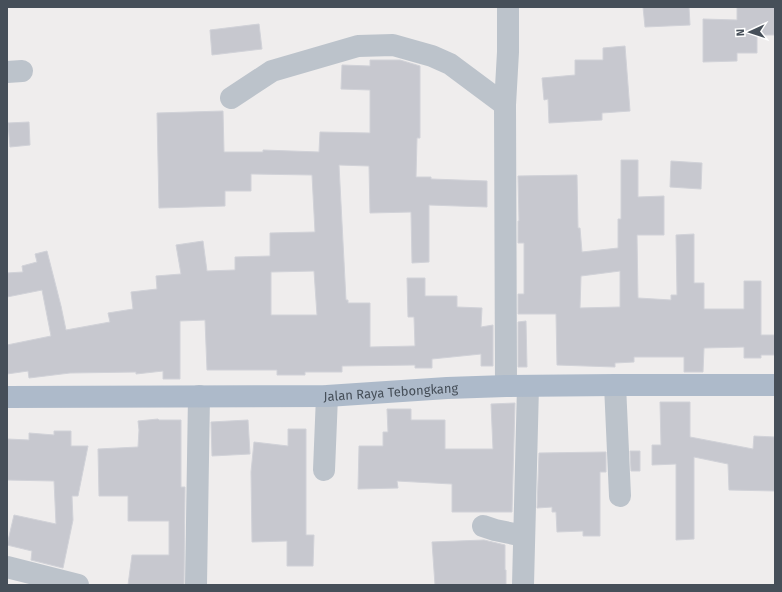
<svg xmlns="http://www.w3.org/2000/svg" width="782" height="592" font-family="'Fira Sans',sans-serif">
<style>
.building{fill:#c7c8cf;stroke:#d1d2d8;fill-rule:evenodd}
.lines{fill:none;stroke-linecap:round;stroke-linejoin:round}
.minor{stroke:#bcc3cb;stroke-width:22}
.major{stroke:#adbaca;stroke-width:22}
.labels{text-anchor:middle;stroke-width:3;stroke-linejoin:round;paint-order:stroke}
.street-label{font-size:13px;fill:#464f59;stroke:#fff}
</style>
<rect width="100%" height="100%" fill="#efeded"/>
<!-- building -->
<path class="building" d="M643,7h46l1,18 -45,2z
M737,7h38v28h-18v18h-20v8l-34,1v-43l34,1z
M259,24l3,25 -50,6 -2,-25z
M625,46l5,65 -28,2v7l-53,3 -1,-24 -4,1 -2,-22 33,-3v-15h28v-12z
M370,60h30l20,6v72h-3l-1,39h15v2l56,2v26l-58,-2v57l-17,1 -1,-51 -41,1 -1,-47 -30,-1 7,135h2v3h22v44l45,-1 -1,-29h-6l-1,-39h18v18h32v11l25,1 -1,19 12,-2v41h-12v-12l-49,5v9h-17v-3l-73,1v6h-37v3h-28v-5h-70l-2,-50 -25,1v58h-17v-8l-27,3v-2l-66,1 -41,5 -1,-7 -21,3v-29l44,-9 -9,-46 -35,7v-24l16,-1 -1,-6 15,-4 -2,-8 12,-3 14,55 5,24 44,-8 -2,-9 25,-4 -2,-17 26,-3 -1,-13 25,-2 -5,-29 27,-4 4,30 28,-1v-13l35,-1v-23l45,-1 -3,-57 -61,-1v17h-26v15l-66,2 -2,-95 66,-2 1,41h39v-2l56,2 1,-20 50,1v-43l-29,-1 1,-24 28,1zM314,271l3,44h-46v-43z
M29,122l1,23 -20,2 -2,-24z
M621,160h17v37l26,-1v39h-27l1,63 33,2v-5h6l-1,-60 18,-1v49h10v26h40v-28h17v54h14v20h-14v3h-17v-11l-40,1 -1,24h-19v-15h-50v5l-19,1v4l-58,-2 -1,-51h-38v-20h6v-51h-6v-22h1l-1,-45 59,-1 1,53h2l2,24 36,-4v-29h3zM620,271v36l-40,1 1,-32z
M671,161l31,2 -1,26 -31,-2z
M526,321l1,46h-9v-45z
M660,402h30v35l63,12 1,-13 21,1v54l-46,-1 -1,-26 -34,-7v82l-18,1v-76l-24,1v-20h9z
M515,403l-3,109h-60v-28l-55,-3 1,7 -40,1 1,-43h24v-14h5l-1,-23h24v11h34v29h48l-2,-45z
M158,419l1,1h22v67h4l-1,98h-56l4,-30h37v-34h-41v-25h-29l-1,-47 40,-2 1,-17 -1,-9z
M248,420l2,34 -38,2 -1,-34z
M288,429h18v106h8l-1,31h-26v-25l-35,1 -1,-70 3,-30 34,4z
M54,431h17v15h17l-10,50h-6l1,24 -10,48 -32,-8 1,-9 -25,-6 7,-30 42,9 -2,-43 -47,-1v-41l22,1v-7l25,2z
M630,451h10v20h-9z
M606,452v20h-6v64h-17v-5l-26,1 -1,-20h-4v-5l-15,1 2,-55z
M484,540l21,5v25h1v15h-71l-3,-43z"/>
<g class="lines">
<!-- minor -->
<path class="minor" d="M7,72l15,-1
M231,98l41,-27 86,-25 35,-1 39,11 18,8 55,41
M615,385l5,111
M506,386l-1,-281 3,-53v-45
M324,470l3,-74
M483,526l12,4 29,6
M7,567l71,18
M196,585l3,-189
M523,585l5,-199"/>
<!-- major -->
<path class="major" id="s1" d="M7,397l320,-1 120,-8 59,-2 109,-1h160"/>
</g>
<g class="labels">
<!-- street labels -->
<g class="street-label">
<text dy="5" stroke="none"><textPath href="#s1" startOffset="384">Jalan Raya Tebongkang</textPath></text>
</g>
</g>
<!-- border -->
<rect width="782" height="592" fill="none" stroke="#464f59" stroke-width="16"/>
<!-- north arrow -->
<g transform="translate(750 32) rotate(267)" stroke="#ffffff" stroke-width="3" paint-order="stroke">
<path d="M0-3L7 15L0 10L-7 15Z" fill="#464f59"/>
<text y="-6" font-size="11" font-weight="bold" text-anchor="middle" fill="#464f59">N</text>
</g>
</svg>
